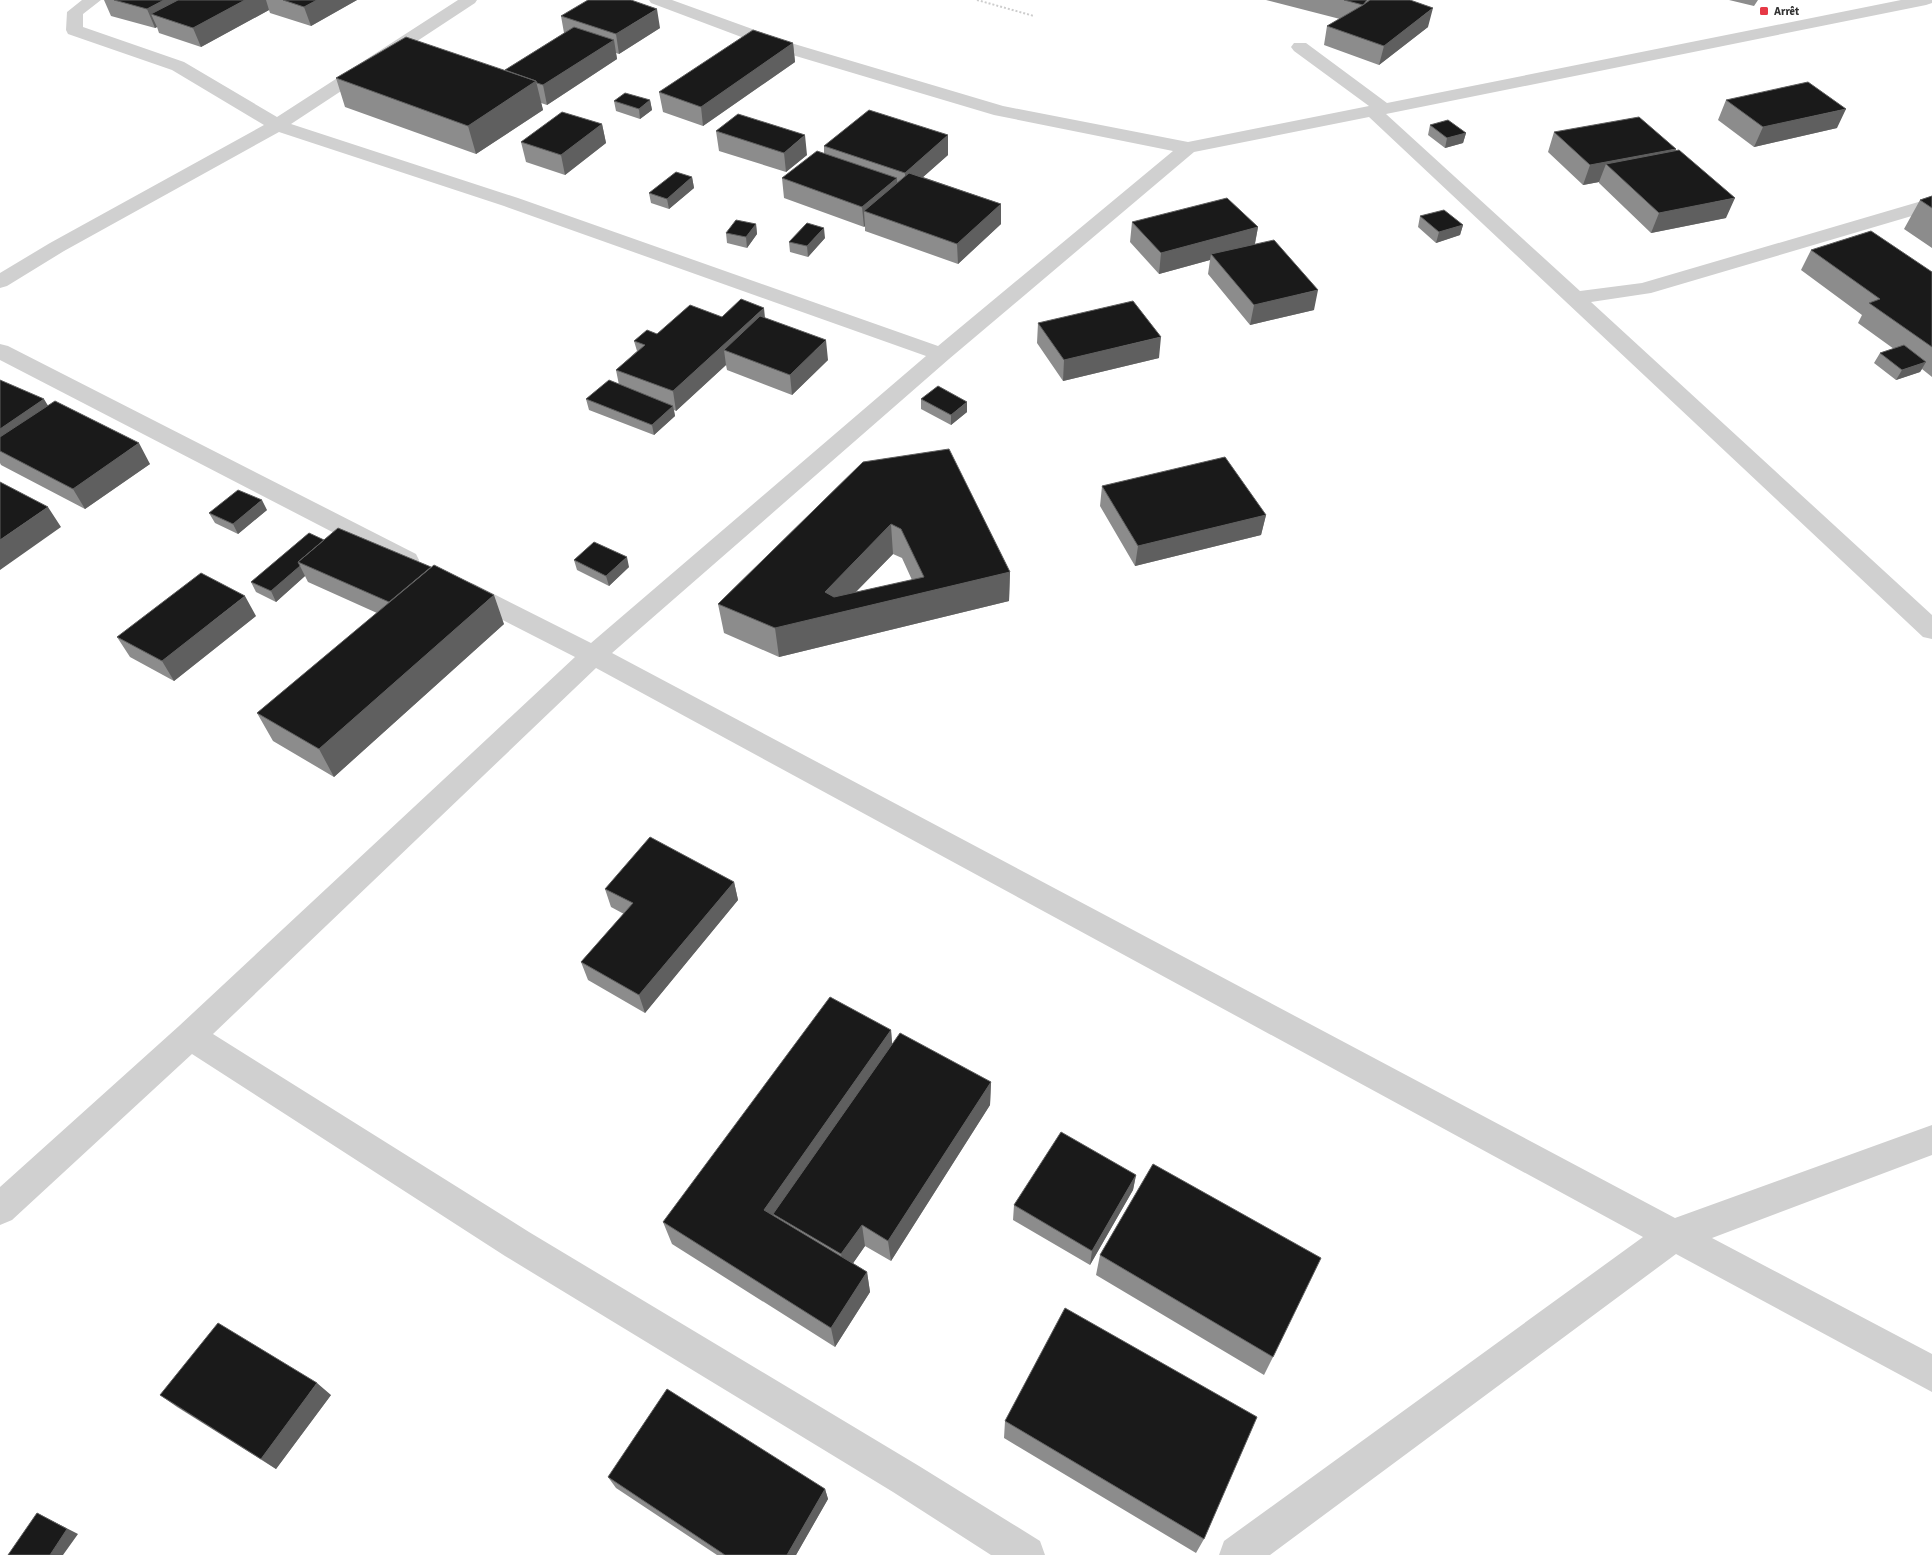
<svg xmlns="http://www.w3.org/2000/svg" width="1932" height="1555" font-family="Signika,sans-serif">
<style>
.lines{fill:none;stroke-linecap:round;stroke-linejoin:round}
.path{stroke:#cdcdcd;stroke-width:2;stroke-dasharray:2 2;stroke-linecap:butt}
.minor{fill:#d0d0d0;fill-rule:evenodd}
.wall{fill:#8c8c8c;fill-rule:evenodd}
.shaded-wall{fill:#5f5f5f}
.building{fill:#1a1a1a;stroke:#5f5f5f;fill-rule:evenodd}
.poi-dot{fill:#e63946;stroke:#fff;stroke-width:2}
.labels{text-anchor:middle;stroke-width:5;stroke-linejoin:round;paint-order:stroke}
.far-poi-label{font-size:11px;font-weight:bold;fill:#333;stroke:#fff;text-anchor:start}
</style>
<rect width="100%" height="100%" fill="#fff"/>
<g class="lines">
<!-- path -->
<path class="path" d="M977,0l57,16"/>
<!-- minor -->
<path class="minor" d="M82,0h19l-18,14v13l101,35 93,55 181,-117h19l-2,3 -184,121 227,74 420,148 235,-195 -179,-36 -215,-64 -128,-48 -2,-3h23l119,43 212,63 185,36 181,-36 -75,-55 -3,-4 3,-4h12l81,60 514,-103h31v3l-6,2 -540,109 194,177 62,-8 290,-85v12l-281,83 -60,9 341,313v24l-9,-2 -554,-520 -175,35 -245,207 -337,294 1063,565 257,-93v30l-220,83 220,116v38l-256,-138 -406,301h-51l5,-14 419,-304 -1047,-569 -383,366 316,198 390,234 121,75 5,14h-54l-98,-63 -388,-236 -313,-202 -180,166 -12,5v-38l179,-161 396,-369 -119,-61 -3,-6 3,-6 9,-3 9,3 117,59 335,-287 -422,-150 -225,-74 -215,119 -57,35 -7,2v-15l50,-30 214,-118 -92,-55 -104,-36 -2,-4 1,-18z
M0,344l8,2 408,208 3,6 -3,6 -9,3 -9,-3 -398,-206z"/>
</g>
<!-- wall -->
<path class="wall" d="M104,0h253l-46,26 -41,-13 -1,-3 -68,37 -42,-14 -2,-6 -2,1 -44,-12z
M1266,0h144l18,27 -49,38 -55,-20 3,-19 13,-7z
M1729,0h29l-4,6z
M561,16l99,12 -41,26 -3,-1 1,6 -70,46 -6,-2 2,7 -67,44 -131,-47 -9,-29 169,-8 59,-37z
M793,43l2,19 -92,64 -40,-14 -4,-20z
M650,100l2,10 -12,9 -24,-8 -2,-10z
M1726,100l111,28 -83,19 -36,-27z
M602,124l4,19 -41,32 -39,-13 -5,-20z
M1430,125l36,8 -3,10 -18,5 -17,-13z
M716,131l91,24 -21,17 -67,-21z
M1554,132l122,19 50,67 -75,15 -52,-50v-1l-16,3 -35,-33z
M948,135v20l-25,22 78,27v20l-43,40 -93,-33v-5l-1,1 -80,-29 -2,-20 42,-25v-7z
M692,177l2,11 -25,21 -18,-6 -2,-10z
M1932,196v52l-28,-19 16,-29z
M1420,216l43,9 -3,10 -24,8 -18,-16z
M1132,222l126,5 -3,17 59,66 -64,15 -42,-51 2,-14 -51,14 -29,-32z
M756,224l1,10 -10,14 -20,-5 -1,-10z
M825,238l-17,19 -18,-5 -1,-10z
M1811,250l121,22v105l-10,-8 -2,3 -24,8 -22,-17 6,-10 14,-4 -36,-26 4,-8 -61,-45z
M722,317l43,1 63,42 -36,35 -65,-25 -1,-5 -50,46 -2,-1 1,6 -21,19 -65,-25 -3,-11 33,-14 -3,-15 21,-19 -3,-10 23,-7z
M1038,323l121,35 -96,23 -26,-38z
M0,380l49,26 101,58 -65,45 -84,-44 -1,-2z
M921,399l46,13 -16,13 -30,-16z
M863,462l147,110 -1,29 -230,56 -55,-24 -6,-29zM893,554l9,4 10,22 -56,12z
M1102,486l164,29 -5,20 -126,31 -35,-60z
M267,510l-29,24 -23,-11 -6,-10z
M309,533l195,91 -170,153 -61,-36 -16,-28 120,-100 -69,-31 -3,-6 -29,26 -20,-10 -5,-10z
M574,560l55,7 -20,19 -32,-16z
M256,616l-82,65 -44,-24 -13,-20z
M734,882l4,18 -93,113 -57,-33 -7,-18 43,-48 -13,-7 -6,-18z
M891,1030l1,14 99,38 -1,23 -99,156 -26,-15 -12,17 14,9 3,20 -35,55 -163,-103 -9,-22z
M1136,1175l-3,15 -43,75 -77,-45 1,-15z
M1100,1255l173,102 -9,18 -168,-100z
M160,1395h171l-55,74 -99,-62z
M1005,1421l199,118 -8,14 -192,-115z
M608,1477l217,12 3,10 -32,56h-79l-101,-67z"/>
<!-- shaded-wall -->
<path class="shaded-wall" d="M164,0h41l-54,14 6,13 -2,1 -8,-19z
M245,0h21l3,10 -68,37 -8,-19z
M317,0h40l-46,26 -7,-19z
M1433,8l-5,19 -49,38 5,-19z
M657,9l3,19 -41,26 -3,-20z
M614,40l3,19 -70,46 -4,-20z
M793,43l2,19 -92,64 -2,-19z
M536,81l7,29 -67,44 -8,-28z
M650,100l2,10 -12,9 -1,-10z
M1846,109l-9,19 -83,19 9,-20z
M602,124l4,19 -41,32 -4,-20z
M1466,133l-3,10 -18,5 2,-10z
M805,135l2,20 -21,17 -2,-19z
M948,135v20l-43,38v-20z
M1676,149l-7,20 -63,-5 -7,18 -16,3 7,-20z
M692,177l2,11 -25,21 -2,-10z
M897,178l1,20 -34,13 1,15 -1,1 -2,-20z
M1735,198l-9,20 -75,15 8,-20z
M1001,204v20l-43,40 -1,-20z
M756,224l1,10 -10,14 -1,-11z
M1463,225l-3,10 -24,8 3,-11z
M1258,227l-4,21 -43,6 -1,6 -51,14 2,-21z
M824,228l1,10 -17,19 -1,-11z
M1318,290l-4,20 -64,15 4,-20z
M764,308l2,20 -42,22 2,15 -50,46 -3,-20z
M1161,337l-2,21 -96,23 1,-21z
M826,340l2,20 -36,35 -2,-20z
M1926,362l-6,10 -24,8 6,-10z
M44,399l12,20 -56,32v-22z
M967,402v10l-16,13v-10z
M673,406l2,10 -21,19 -2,-10z
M139,443l11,21 -65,45 -12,-20z
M262,500l5,10 -29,24 -5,-10z
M48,507l13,20 -61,43v-30z
M1266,515l-5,20 -126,31 3,-20z
M891,524l2,30 -59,60 176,-42 -1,29 -230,56 -4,-29 50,-36z
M627,557l2,10 -20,19 -3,-10z
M300,566l5,10 -29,26 -5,-11z
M494,595l10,29 -170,153 -15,-28z
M245,596l11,20 -82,65 -12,-20z
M734,882l4,18 -93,113 -6,-18z
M891,1030l2,24 -120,160 3,9 -12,-13z
M991,1082l-1,23 -99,156 -3,-20z
M1136,1175l-3,15 -43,75 2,-14z
M862,1225l3,21 -20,29 -4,-21z
M867,1272l3,20 -35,55 -4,-19z
M317,1383l14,12 -55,74 -15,-10z
M825,1489l3,10 -32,56h-9z
M37,1513l41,21 -15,21h-13z"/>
<!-- building -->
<path class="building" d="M114,0h50l-17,9z
M178,0h67l-52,28 -42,-14z
M283,0h34l-13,7z
M588,0h43l26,9 -41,25 -55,-18z
M1344,0h23l-4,5 7,-5h40l23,8 -49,38 -57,-20 36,-21z
M574,27l40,13 -71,45 -6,-2 -1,-2 -31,-11z
M753,30l40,13 -92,64 -42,-15z
M406,37l130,44 -68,45 -132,-48z
M1808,82l38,27 -83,18 -37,-27z
M625,93l25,7 -11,9 -25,-8z
M869,110l79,25 -43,38 -81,-27z
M562,112l40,12 -41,31 -40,-13z
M738,114l67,21 -21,18 -68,-22z
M1639,117l37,32 -86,16 -36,-33z
M1448,120l18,13 -19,5 -17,-13z
M1679,150l56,48 -76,15 -53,-49z
M817,151l80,27 -35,29 -80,-29z
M676,172l16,5 -25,22 -18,-6z
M909,173l92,31 -44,40 -93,-33z
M1932,196v12l-12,-8z
M1227,198l31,29 -97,26 -29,-31z
M1444,210l19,15 -24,7 -19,-16z
M736,220l20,4 -10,13 -20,-4z
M807,223l17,5 -17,18 -18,-4z
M1871,231l61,41v75l-63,-44 11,-4 -69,-49z
M1274,240l44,50 -64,15 -43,-51z
M741,299l23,9 -91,83 -57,-21 29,-25 -11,-4 13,-11 10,4 33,-29 32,12z
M1133,301l28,36 -97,23 -26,-37z
M760,316l66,24 -36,35 -66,-25z
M1904,345l22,17 -24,8 -22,-17z
M0,380l44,19 -44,30z
M609,380l64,26 -21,19 -66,-26z
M938,386l29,16 -16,13 -30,-16z
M55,401l84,42 -66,46 -73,-38v-14z
M949,449l61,123 -235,56 -57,-24 145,-142zM891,524l10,5 23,48 -90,20 -9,-5z
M1225,457l41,58 -128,31 -36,-60z
M0,482l48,25 -48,33z
M238,490l24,10 -29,24 -24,-11z
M338,528l93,39 -42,35 -91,-40z
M309,533l15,7 -26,22 2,4 -29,25 -20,-9z
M594,542l33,15 -21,19 -32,-16z
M434,565l60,30 -175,154 -62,-36z
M201,573l44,23 -83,65 -45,-24z
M650,837l84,45 -95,113 -58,-33 52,-59 -28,-14z
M830,997l61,33 -127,180 103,62 -36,56 -168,-106z
M900,1033l91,49 -103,159 -26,-16 -21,29 -68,-40z
M1061,1132l75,43 -44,76 -78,-46z
M1153,1164l168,94 -48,99 -173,-102z
M1065,1308l192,109 -53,122 -199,-118z
M218,1323l99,60 -56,76 -101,-64z
M667,1389l158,100 -38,66h-62l-117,-78z
M37,1513l30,16 -17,26h-42z"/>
<!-- markers -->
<rect class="poi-dot" x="1759" y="6" width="10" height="10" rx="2.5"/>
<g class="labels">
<!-- far-poi labels -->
<g class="far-poi-label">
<text x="1774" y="15">Arrêt</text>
</g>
</g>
</svg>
